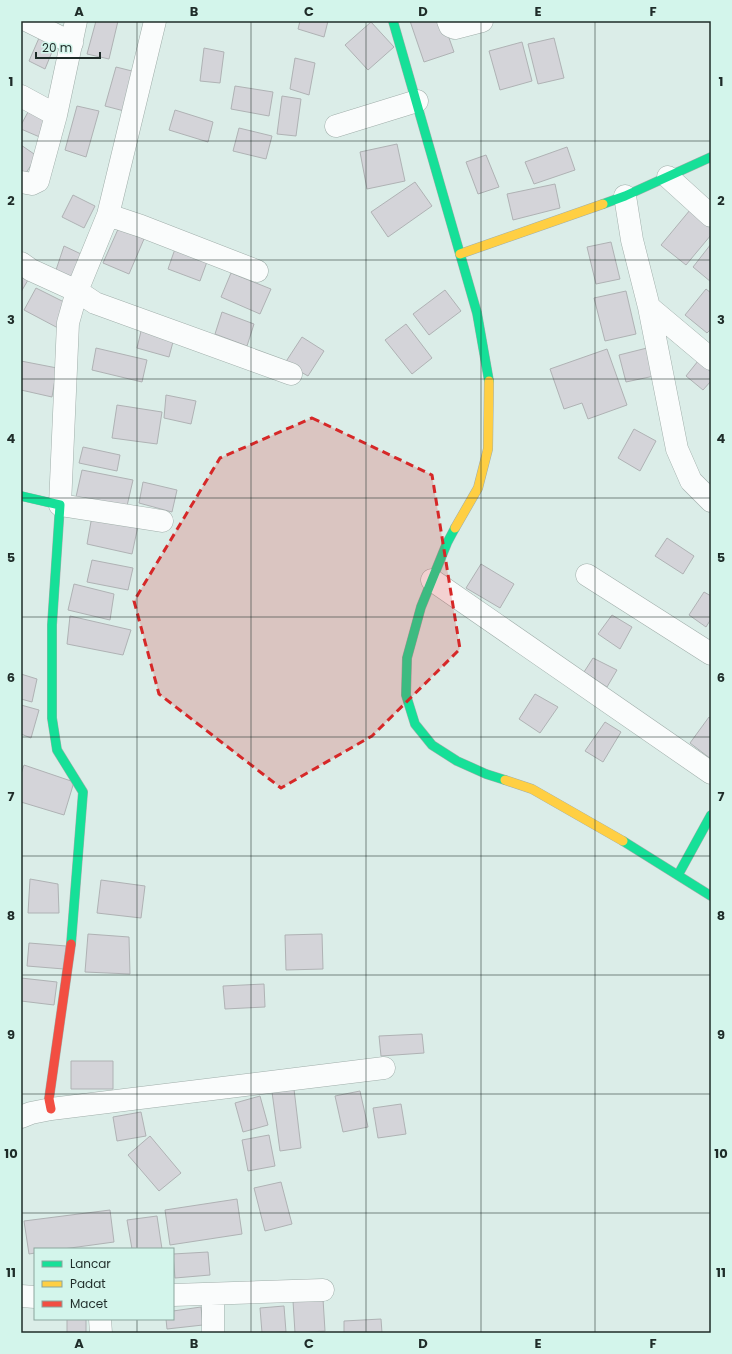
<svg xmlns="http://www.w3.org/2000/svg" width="732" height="1354" font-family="Poppins,sans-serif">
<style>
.building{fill:#d4d4d9;stroke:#afb2b4}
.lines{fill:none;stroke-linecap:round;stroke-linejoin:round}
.street-casing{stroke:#a0aeaa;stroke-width:23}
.fast-casing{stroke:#a0aeaa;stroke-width:10}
.slow-casing{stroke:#a0aeaa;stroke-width:10}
.jam-casing{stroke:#a0aeaa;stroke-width:10}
.street{stroke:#fafcfc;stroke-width:22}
.fast{stroke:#16e098;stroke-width:9}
.slow{stroke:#ffcf43;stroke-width:9}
.jam{stroke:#f24e42;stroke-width:9}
.marked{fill:#d62828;fill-opacity:0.2;stroke:#d62828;stroke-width:3;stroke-dasharray:8 5;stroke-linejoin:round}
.grid{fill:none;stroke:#1f2c29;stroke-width:1;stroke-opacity:0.55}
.neatline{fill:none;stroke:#1f2c29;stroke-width:1.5}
.grid-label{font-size:13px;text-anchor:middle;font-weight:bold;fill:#1f2c29}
</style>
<rect width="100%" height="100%" fill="#dbede8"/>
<!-- building -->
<path class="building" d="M96,21h22l-9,38 -22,-5z
M300,21h28l-4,16 -26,-8z
M410,21h33l11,31 -30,10z
M371,22l23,25 -26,23 -23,-25z
M39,38l15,9 -9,22 -16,-8z
M554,38l10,40 -26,6 -10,-40z
M522,42l10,39 -32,9 -11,-39z
M204,48l20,4 -4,31 -20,-2z
M295,58l20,5 -6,32 -19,-6z
M116,67l20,5 -8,40 -23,-6z
M235,86l38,6 -4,24 -38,-7z
M282,96l19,3 -5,37 -19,-2z
M77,106l22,5 -13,46 -21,-7z
M175,110l38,12 -5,20 -39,-12z
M28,112l20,10 -6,16 -21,-9v-4z
M239,128l33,8 -6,23 -33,-8z
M397,144l8,37 -38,8 -7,-37z
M21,145l16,11 -13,20 -3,-2z
M567,147l8,23 -41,14 -9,-22z
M486,155l13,32 -21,7 -12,-32z
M415,182l17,24 -44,31 -17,-25z
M555,184l5,24 -47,12 -6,-26z
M73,195l22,11 -11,22 -22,-11z
M690,210l21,17v8l-25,30 -25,-20z
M119,227l25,12 -15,35 -26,-11z
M611,242l9,37 -24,5 -9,-37z
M711,244v38l-18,-15z
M64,246l17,8 -9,27 -17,-8z
M176,246l32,13 -8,22 -32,-12z
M231,273l40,16 -11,25 -39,-17z
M21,277l7,3 -7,12z
M36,288l34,17 -12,23 -34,-18z
M706,289l5,4v36l-4,4 -22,-18z
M445,290l16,21 -32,24 -16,-21z
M626,291l10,43 -31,7 -11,-43z
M222,312l32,12 -7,22 -32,-12z
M406,324l26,34 -20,16 -27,-34z
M142,327l32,11 -5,19 -32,-9z
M302,337l22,14 -16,25 -23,-13z
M96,348l51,12 -5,22 -50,-12z
M647,348l7,28 -28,6 -7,-27z
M607,349l20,56 -39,14 -6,-16 -18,6 -14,-40z
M21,361l36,7 -5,29 -31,-7z
M698,361l13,11v9l-8,9 -17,-14z
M166,395l30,6 -5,23 -27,-6z
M117,405l45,7 -5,32 -45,-6z
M634,429l22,12 -16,30 -22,-13z
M83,447l37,8 -3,16 -38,-8z
M82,470l51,10 -6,26 -51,-9z
M143,482l34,8 -5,22 -33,-9z
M92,516l46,10 -6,28 -45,-10z
M667,538l27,18 -11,18 -28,-18z
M92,560l41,8 -5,22 -41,-8z
M481,564l33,20 -14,24 -34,-20z
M74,584l40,10 -4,26 -42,-10z
M704,592l7,4v23l-5,8 -17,-12z
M612,615l20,12 -12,22 -22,-15z
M70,616l61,14 -8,25 -56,-11z
M593,658l24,12 -10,17 -23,-15z
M21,674l16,5 -5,23 -11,-3z
M535,694l23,13 -18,26 -21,-14z
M21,705l18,5 -8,28 -10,-4z
M709,717l2,1v41l-21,-16z
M605,722l16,10 -18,30 -18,-11z
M24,765l50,17 -10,33 -43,-13v-28z
M30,879l28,5 1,29h-31z
M101,880l44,6 -4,32 -44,-5z
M88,934l41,3 1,37 -45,-2z
M322,934l1,35 -37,1 -1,-35z
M29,943l37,3 -2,23 -37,-3z
M21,978l36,4 -3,23 -33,-4z
M264,984l1,23 -40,2 -2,-23z
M422,1034l2,19 -43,3 -2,-20z
M71,1061h42v28h-42z
M294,1089l7,59 -21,3 -8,-59z
M360,1091l8,36 -25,5 -8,-36z
M260,1096l8,29 -25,7 -8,-29z
M401,1104l5,30 -28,4 -5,-30z
M141,1112l5,24 -29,5 -4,-24z
M269,1135l6,31 -27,5 -6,-31z
M150,1136l31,37 -22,18 -31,-36z
M281,1182l11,42 -27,7 -11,-43z
M237,1199l5,35 -72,11 -5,-35z
M110,1210l4,32 -51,7h-28v4l-6,1 -5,-33z
M157,1216l5,33h-30l-5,-29z
M208,1252l2,23 -35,3 -2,-24z
M323,1299l2,32 -30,2 -2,-32z
M284,1306l2,26 -24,1 -2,-25z
M201,1307l2,18 -36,4 -1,-10h7v-8z
M67,1319h19v14h-19z
M381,1319l1,14h-38v-12z"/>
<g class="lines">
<defs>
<path id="street" d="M28,21l44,22
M155,21l-47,194 -31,76 -9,32 -8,182 102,16
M448,21l2,5 5,2 27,-7
M21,96l35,19
M336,126l81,-25
M668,177l43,39
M21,182l11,2 6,-3 18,-66 20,-94
M625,196l7,44 17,67 28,142 14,32 20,20
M108,215l33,11 116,45
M21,263l10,7 46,21 18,12 196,71
M649,307l62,52
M587,575l124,79
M432,580l279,193
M21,1117l10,-4 20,-4 333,-41
M173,1295l150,-5
M21,1296l14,1
M100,1319l1,14
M213,1333v-39"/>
<path id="fast" d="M393,21l84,292 12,68
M603,204l22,-8 86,-39
M21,496l39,9 -8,120v93l5,32 26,42 -12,152
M455,528l-8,15 -26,64 -14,51 -1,37 9,29 17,21 25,16 29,13 19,6
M623,841l88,55
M678,875l33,-60"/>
<path id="slow" d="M460,254l143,-50
M455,528l23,-40 10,-39 1,-68
M505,780l27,9 91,52"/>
<path id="jam" d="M51,1109l-2,-10 22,-155"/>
</defs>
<!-- street casing -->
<use href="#street" class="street-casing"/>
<!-- fast casing -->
<use href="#fast" class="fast-casing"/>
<!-- slow casing -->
<use href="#slow" class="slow-casing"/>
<!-- jam casing -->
<use href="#jam" class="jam-casing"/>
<!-- street -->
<use href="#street" class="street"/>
<!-- fast -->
<use href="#fast" class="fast"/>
<!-- slow -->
<use href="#slow" class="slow"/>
<!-- jam -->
<use href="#jam" class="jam"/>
</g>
<!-- marked area -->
<path class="marked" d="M312,418l120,57 28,174 -88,87 -91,52 -122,-94 -25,-93 86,-143z"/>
<!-- grid -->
<path class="grid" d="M137,21v1228M251,21v1312M366,21v1312M481,21v1312M595,21v1312M21,141h690M21,260h690M21,379h690M21,498h690M21,617h690M21,737h690M21,856h690M21,975h690M21,1094h690M21,1213h690M137,1319v14"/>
<!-- border -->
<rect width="732" height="1354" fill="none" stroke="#d3f5eb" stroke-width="44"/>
<!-- legend -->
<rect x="34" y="1248" width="140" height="72" fill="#d3f5eb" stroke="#8ba59d"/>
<rect x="42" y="1261" width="20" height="6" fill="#16e098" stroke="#8ba59d"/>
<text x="70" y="1268" font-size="12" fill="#1f2c29">Lancar</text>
<rect x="42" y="1281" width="20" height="6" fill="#ffcf43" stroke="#8ba59d"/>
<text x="70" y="1288" font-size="12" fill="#1f2c29">Padat</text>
<rect x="42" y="1301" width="20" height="6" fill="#f24e42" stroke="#8ba59d"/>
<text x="70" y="1308" font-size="12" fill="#1f2c29">Macet</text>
<!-- scale -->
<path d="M36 52v6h64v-6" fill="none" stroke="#1f2c29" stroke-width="2"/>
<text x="42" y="52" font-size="12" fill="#1f2c29" stroke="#d3f5eb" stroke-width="3" paint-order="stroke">20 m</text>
<rect x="22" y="22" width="688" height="1310" class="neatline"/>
<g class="grid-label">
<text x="79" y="16">A</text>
<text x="194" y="16">B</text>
<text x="309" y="16">C</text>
<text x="423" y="16">D</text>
<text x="538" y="16">E</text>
<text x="653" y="16">F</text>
<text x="11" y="86">1</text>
<text x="721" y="86">1</text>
<text x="11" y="205">2</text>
<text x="721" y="205">2</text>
<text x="11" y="324">3</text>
<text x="721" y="324">3</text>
<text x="11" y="443">4</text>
<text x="721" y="443">4</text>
<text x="11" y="562">5</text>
<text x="721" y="562">5</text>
<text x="11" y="682">6</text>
<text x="721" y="682">6</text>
<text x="11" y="801">7</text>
<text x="721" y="801">7</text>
<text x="11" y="920">8</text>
<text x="721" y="920">8</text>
<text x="11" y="1039">9</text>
<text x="721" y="1039">9</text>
<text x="11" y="1158">10</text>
<text x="721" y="1158">10</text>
<text x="11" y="1277">11</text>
<text x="721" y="1277">11</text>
<text x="79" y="1348">A</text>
<text x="194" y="1348">B</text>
<text x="309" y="1348">C</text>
<text x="423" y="1348">D</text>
<text x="538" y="1348">E</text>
<text x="653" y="1348">F</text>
</g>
</svg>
